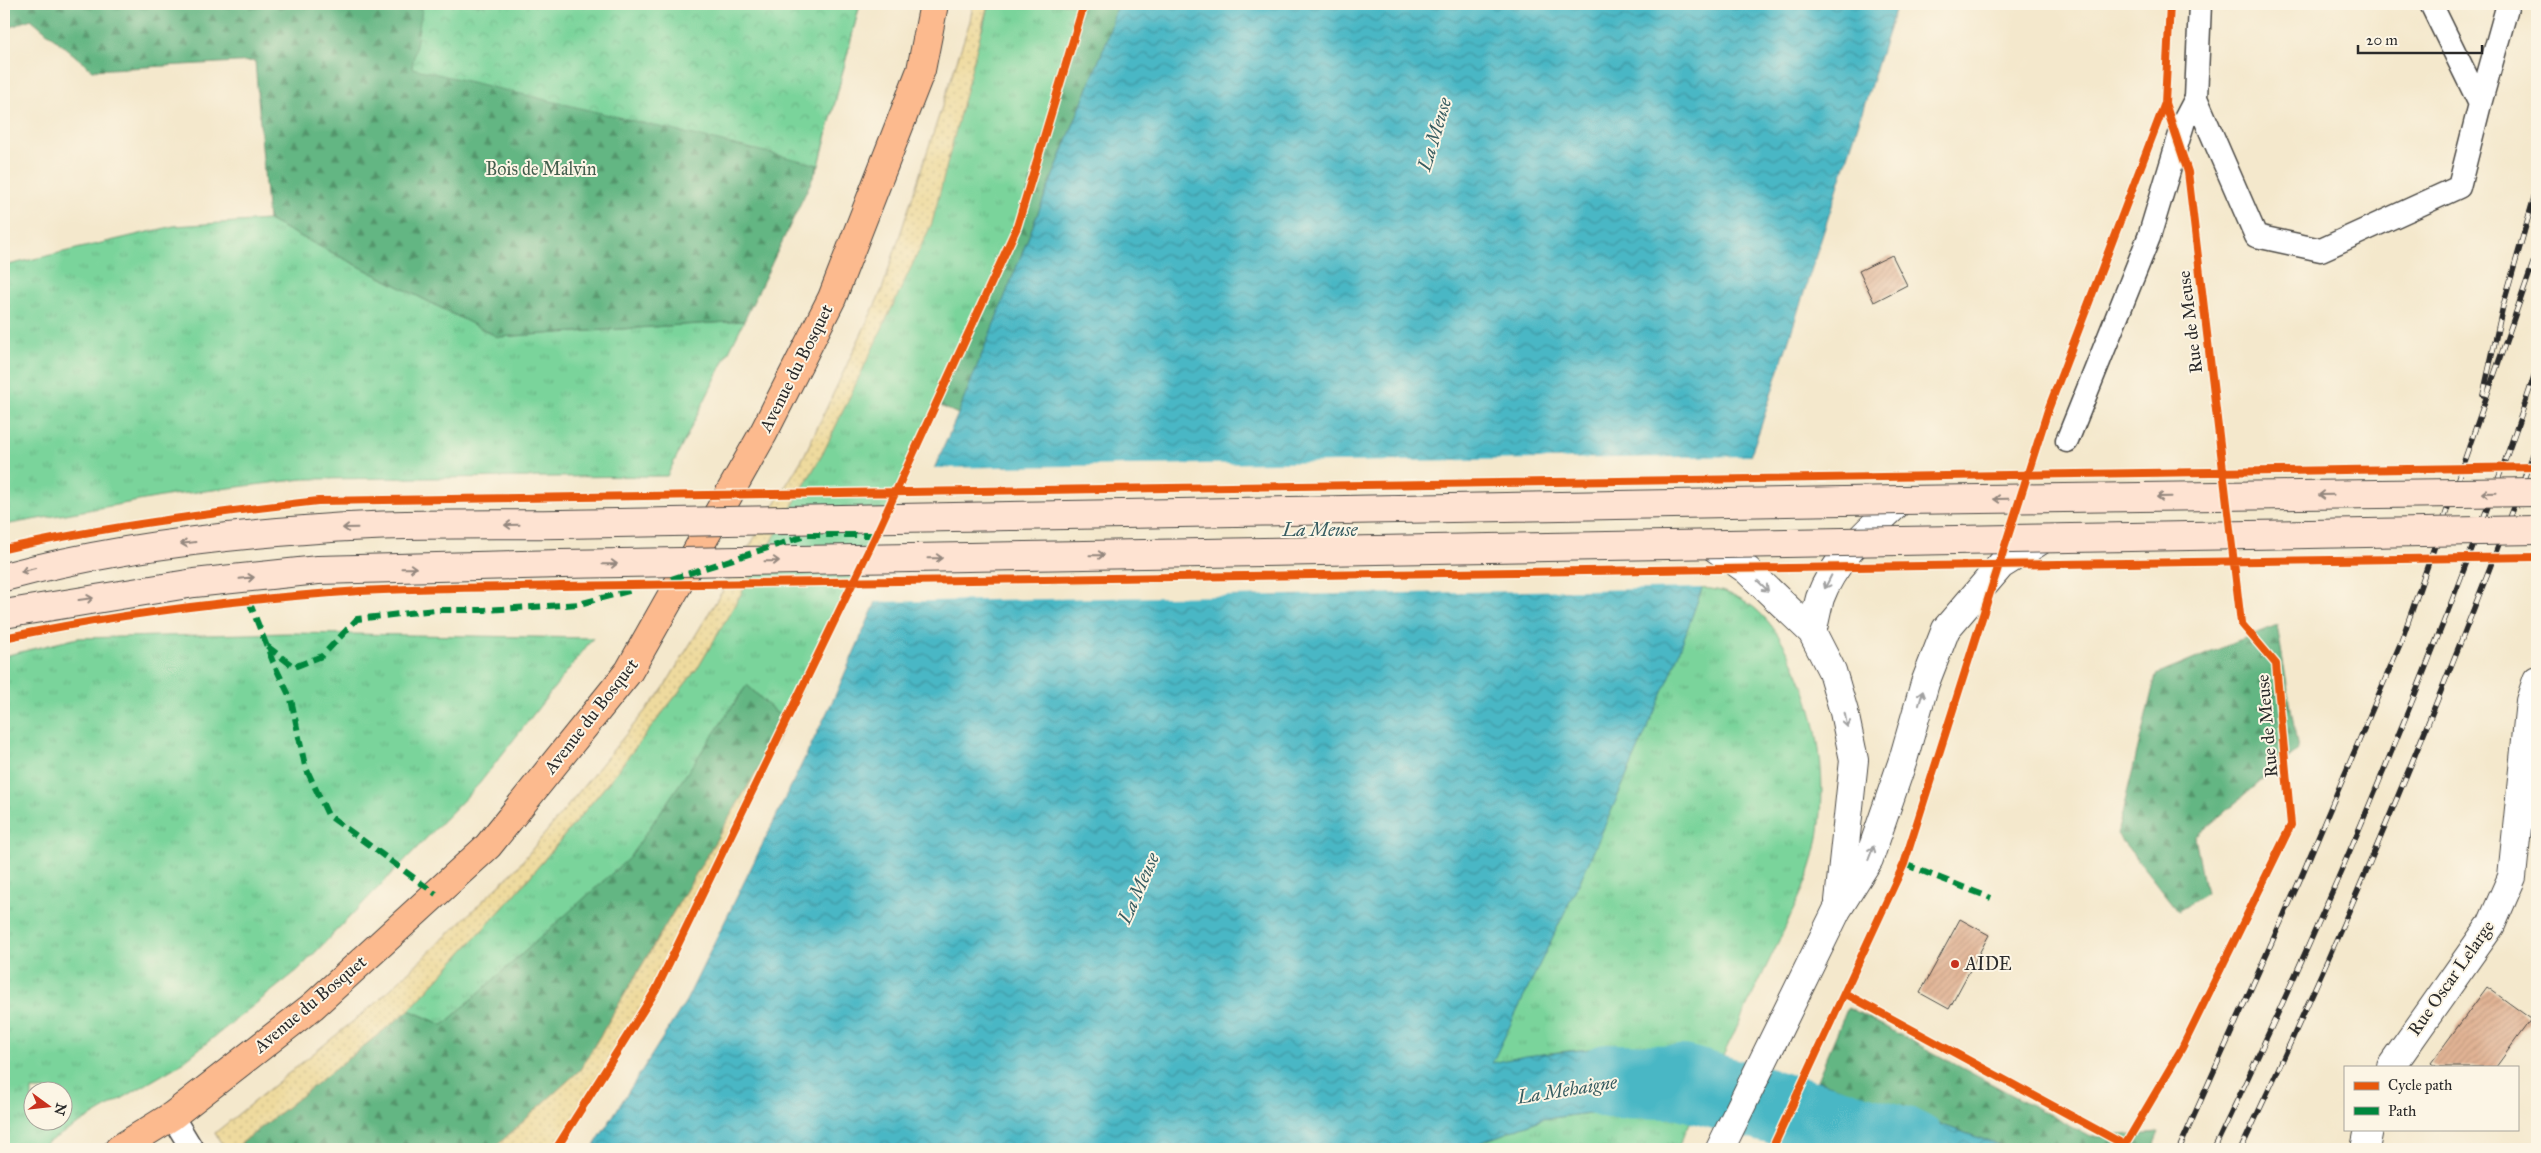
<svg xmlns="http://www.w3.org/2000/svg" width="2541" height="1153" font-family="'IM FELL Great Primer',serif">
<style>
.grass{fill:url(#grass-tufts);stroke:#528063;fill-rule:evenodd}
.forest{fill:url(#forest-firs);stroke:#477057}
.sand{fill:url(#sand-dots);stroke:#8c8264}
.park{fill:url(#park-crowns);stroke:#528063}
.water{fill:url(#water-waves);stroke:#3a7178}
.pier{fill:#f4e8cc}
.lines{fill:none;stroke-linecap:round;stroke-linejoin:round}
.river{stroke:#4ab7c5;stroke-width:74}
.building{fill:url(#building-hatch)}
.service-casing{stroke:#494743;stroke-width:25}
.minor-casing{stroke:#494743;stroke-width:30}
.tertiary-casing{stroke:#494743;stroke-width:30}
.secondary-casing{stroke:#494743;stroke-width:30}
.primary-casing{stroke:#494743;stroke-width:30}
.service{stroke:#fff;stroke-width:22}
.minor{stroke:#fff;stroke-width:28}
.tertiary{stroke:#fff;stroke-width:28}
.secondary{stroke:#fee3d2;stroke-width:28}
.primary{stroke:#fcba8e;stroke-width:28}
.rail-casing{stroke:#2b2b2b;stroke-width:5.5}
.rail{stroke:#fcf5e5;stroke-width:4;stroke-dasharray:11;stroke-linecap:butt}
.secondary-bridge-casing{stroke:#494743;stroke-width:30;stroke-linecap:butt}
.secondary-bridge{stroke:#fee3d2;stroke-width:28}
.quiet{stroke:#00873e;stroke-width:6;stroke-dasharray:12 6;stroke-linecap:butt}
.cycleway-casing{stroke:#fcf5e5;stroke-width:11}
.cycleway{stroke:#e8590c;stroke-width:8}
.oneway{stroke:#94877e}
.oneway2{stroke:#a0a0a0}
.poi-dot{fill:#c8321e;stroke:#fcf5e5;stroke-width:2}
.labels{text-anchor:middle;stroke-width:4;stroke-linejoin:round;paint-order:stroke}
.park-label{font-size:18px;fill:#435e4d;stroke:#fcf5e5}
.street-label{font-size:18px;fill:#2b2b2b;stroke:#fcf5e5}
.poi-label{font-size:18px;fill:#2b2b2b;stroke:#fcf5e5;text-anchor:start}
.water-label{font-size:19px;font-style:italic;fill:#365c61;stroke:#fcf5e5}
</style>
<defs>
<pattern id="grass-tufts" width="24" height="20" patternUnits="userSpaceOnUse" patternTransform="scale(1.25)"><rect width="24" height="20" fill="#7ad49b"/><path d="M3 7l-1-3M5 7V3M7 7l1-3M15 17l-1-3M17 17v-4M19 17l1-3" fill="none" stroke="#6ab686"/></pattern>
<pattern id="forest-firs" width="22" height="20" patternUnits="userSpaceOnUse" patternTransform="scale(1.25)"><rect width="22" height="20" fill="#63b683"/><path d="M5 1l3.5 6h-7zM16 11l3.5 6h-7z" fill="#52946b"/></pattern>
<pattern id="sand-dots" width="8" height="8" patternUnits="userSpaceOnUse" patternTransform="scale(1.25)"><rect width="8" height="8" fill="#eeda9e"/><path d="M2 2h.1M6 6h.1" fill="none" stroke="#cb8" stroke-width="1.8" stroke-linecap="round"/></pattern>
<pattern id="park-crowns" width="20" height="18" patternUnits="userSpaceOnUse" patternTransform="scale(1.25)"><rect width="20" height="18" fill="#7ad49b"/><path d="M2 6a3 3 0 1 1 6 0M12 15a3 3 0 1 1 6 0" fill="none" stroke="#6ab686"/></pattern>
<pattern id="water-waves" width="16" height="10" patternUnits="userSpaceOnUse" patternTransform="scale(1.25)"><rect width="16" height="10" fill="#4ab7c5"/><path d="M0 5q4-4 8 0t8 0" fill="none" stroke="#3e95a0"/></pattern>
<pattern id="building-hatch" width="6" height="6" patternUnits="userSpaceOnUse" patternTransform="scale(1.25)"><rect width="6" height="6" fill="#e1b394"/><path d="M-1 1l2-2M0 6l6-6M5 7l2-2" fill="none" stroke="#c19a80"/></pattern>
</defs>
<rect width="100%" height="100%" fill="#fcf5e5"/>
<filter id="ink" filterUnits="userSpaceOnUse"><feTurbulence type="fractalNoise" baseFrequency=".02" numOctaves="2"/><feDisplacementMap in="SourceGraphic" scale="10" xChannelSelector="R" yChannelSelector="G"/><feConvolveMatrix kernelMatrix="1 2 1 2 8 2 1 2 1" color-interpolation-filters="sRGB"/></filter>
<filter id="wash" filterUnits="userSpaceOnUse"><feTurbulence type="fractalNoise" baseFrequency=".0096" numOctaves="4" result="noise"/><feDisplacementMap in="SourceGraphic" scale="20" xChannelSelector="R" yChannelSelector="G"/><feGaussianBlur stdDeviation="1.12" result="paint"/><feColorMatrix in="noise" values="0 0 0 0 0 0 0 0 0 0 0 0 0 0 0 0 0 1.4 0 .05"/><feComposite in="paint" operator="in"/></filter>
<g filter="url(#wash)">
<rect width="100%" height="100%" fill="#f4e8cc"/>
<!-- grass -->
<path class="grass" d="M988,4h96l-67,223 -141,308 -90,187 -39,-37 -117,173 -187,167 -34,-15 108,-118 86,-103 96,-123 124,-213 161,-429z
M268,220l230,117 246,-16 -77,155 -364,3 -131,16 -168,30v-259l170,-40z
M1702,588c43,3 67,28 86,64 35,65 45,154 20,224 -6,18 -16,35 -23,52 -21,44 -43,88 -64,132 -22,-3 -44,-9 -65,-11 -55,-3 -111,2 -165,15 76,-156 152,-312 211,-476z
M290,633l303,5 -114,146 -181,186 -119,95 -143,84h-32v-493l74,-18zM62,1090v30h-30v-30z
M1614,1110l78,9 -15,30h-214l80,-30z"/>
<!-- forest -->
<path class="forest" d="M4,4h856l-41,161 -75,156 -246,16 -230,-117 -13,-159 -163,9 -61,-51 -27,11z
M1084,4h33l-10,36 -149,374 -22,-10 81,-177z
M2277,625l21,125 -103,87 11,57 -28,17 -61,-77 39,-159z
M747,685l39,37 -206,348 -87,79h-259l175,-139 34,15 186,-167z
M1848,1007l243,130 68,-5 -7,17h-142l-193,-69z"/>
<!-- sand -->
<path class="sand" d="M973,4h15l-56,219 -109,230 -124,213 -96,123 -86,103 -108,118 -175,139h-9l-10,-16 162,-131 139,-133 147,-180 141,-233 78,-166 88,-269z
M786,722l-130,268 -100,159h-63l87,-79z"/>
<!-- park -->
<path class="park" d="M423,4h437l-41,161 -407,-97z"/>
<!-- water -->
<path class="water" d="M1117,4h780l-136,422 -90,248 -82,188 -97,201 33,-7 74,-8 59,1 63,11 -29,59 -78,-9 -71,9 -80,30h-871l94,-148 149,-305 123,-282 149,-374z
M1817,1080l193,69h-220z"/>
<!-- pier -->
<path class="pier" d="M1753,456l-48,132 -832,14 59,-134z"/>
<g class="lines">
<!-- river -->
<path class="river" d="M1607,1081l75,1 219,61 12,6"/>
</g>
<g id="blocks">
<!-- building -->
<path class="building" d="M1892,255l15,30 -33,17 -15,-31z
M1960,919l29,16 -40,74 -29,-16z
M2487,987l44,32 -35,48h-60l-5,-4z"/>
</g>
</g>
<g filter="url(#ink)">
<use href="#blocks" fill-opacity="0" stroke="#494743" stroke-width="1"/>
<g class="lines">
<defs>
<path id="service" d="M2200,4l-4,94 60,138 65,14 138,-63 21,-83 -49,-100
M2480,104l28,-100
M2067,441l82,-204 35,-116 12,-23
M172,1116l20,33"/>
<path id="minor" d="M2391,1067l100,-142 21,-48 18,-176 7,-21
M2365,1149l4,-20"/>
<path id="tertiary" d="M1711,545l36,25 65,62 20,39 12,41 10,48 -15,141
M1812,632c3,-11 5,-23 8,-34 15,-41 51,-69 81,-98
M1720,1149l117,-239 32,-51 34,-99 22,-77 21,-54 55,-64 42,-26"/>
<path id="secondary" d="M4,577c100,-27 211,-41 314,-48 81,-6 162,-4 243,-5
M4,614l190,-31 124,-13 243,-6"/>
<path id="primary" d="M119,1149l53,-33 141,-110 175,-160 141,-175 135,-239 68,-134 89,-228 13,-66"/>
</defs>
<!-- service casing -->
<use href="#service" class="service-casing"/>
<!-- minor casing -->
<use href="#minor" class="minor-casing"/>
<!-- tertiary casing -->
<use href="#tertiary" class="tertiary-casing"/>
<!-- secondary casing -->
<use href="#secondary" class="secondary-casing"/>
<!-- primary casing -->
<use href="#primary" class="primary-casing"/>
<!-- service -->
<use href="#service" class="service"/>
<!-- minor -->
<use href="#minor" class="minor"/>
<!-- tertiary -->
<use href="#tertiary" class="tertiary"/>
<!-- secondary -->
<use href="#secondary" class="secondary"/>
<!-- primary -->
<use href="#primary" class="primary"/>
<defs>
<path id="rail" d="M2483,395l20,-89 34,-119
M2179,1149l123,-274 99,-233 136,-390
M2214,1149c85,-176 163,-356 234,-538 31,-81 63,-162 89,-244
M2241,1149c109,-230 207,-467 296,-705"/>
</defs>
<!-- rail casing -->
<use href="#rail" class="rail-casing"/>
<!-- rail -->
<use href="#rail" class="rail"/>
<defs>
<path id="secondary-bridge" d="M561,524l1340,-24 636,-8
M561,564l1976,-34"/>
</defs>
<!-- secondary-bridge casing -->
<use href="#secondary-bridge" class="secondary-bridge-casing"/>
<!-- secondary-bridge -->
<use href="#secondary-bridge" class="secondary-bridge"/>
<!-- quiet -->
<path class="quiet" d="M671,579l137,-44h68
M249,601l24,61 18,37 14,67 23,49 108,79
M267,646l27,21 28,-11 35,-37 78,-9h50l94,-6 54,-14
M1904,864l87,34"/>
<defs>
<path id="cycleway" d="M4,549c104,-23 209,-36 314,-48l2219,-34
M4,638c117,-25 236,-39 356,-47 66,-4 133,-3 200,-5l1977,-29
M1846,994l279,151
M2125,1145l57,-97 109,-223 -15,-161 -35,-41 -53,-451 -23,-69
M556,1149l100,-159 220,-455 141,-308 67,-223
M1772,1149l132,-285 144,-454 117,-307 5,-99"/>
</defs>
<!-- cycleway casing -->
<use href="#cycleway" class="cycleway-casing"/>
<!-- cycleway -->
<use href="#cycleway" class="cycleway"/>
</g>
<!-- one-way arrows -->
<defs><path id="oneway-shaft" d="M-6 0H5M1.5-3L5.5 0L1.5 3" fill="none" stroke-width="1.6" stroke-linecap="round" stroke-linejoin="round" transform="scale(1.25)"/></defs>
<g class="oneway">
<use href="#oneway-shaft" transform="translate(2489 493) rotate(179)"/>
<use href="#oneway-shaft" transform="translate(2326 495) rotate(179)"/>
<use href="#oneway-shaft" transform="translate(2164 497) rotate(179)"/>
<use href="#oneway-shaft" transform="translate(2001 499) rotate(179)"/>
<use href="#oneway-shaft" transform="translate(512 525) rotate(179)"/>
<use href="#oneway-shaft" transform="translate(350 528) rotate(179)"/>
<use href="#oneway-shaft" transform="translate(188 543) rotate(173)"/>
<use href="#oneway-shaft" transform="translate(1097 555) rotate(-1)"/>
<use href="#oneway-shaft" transform="translate(935 558) rotate(-1)"/>
<use href="#oneway-shaft" transform="translate(772 561) rotate(-1)"/>
<use href="#oneway-shaft" transform="translate(610 564) rotate(-1)"/>
<use href="#oneway-shaft" transform="translate(409 568) rotate(-1)"/>
<use href="#oneway-shaft" transform="translate(28 570) rotate(165)"/>
<use href="#oneway-shaft" transform="translate(247 578) rotate(-6)"/>
<use href="#oneway-shaft" transform="translate(86 599) rotate(-8)"/>
</g>
<g class="oneway2">
<use href="#oneway-shaft" transform="translate(1828 582) rotate(117)"/>
<use href="#oneway-shaft" transform="translate(1763 586) rotate(44)"/>
<use href="#oneway-shaft" transform="translate(1921 698) rotate(-74)"/>
<use href="#oneway-shaft" transform="translate(1846 720) rotate(79)"/>
<use href="#oneway-shaft" transform="translate(1871 853) rotate(-69)"/>
</g>
</g>
<!-- markers -->
<circle class="poi-dot" cx="1955" cy="964" r="5"/>
<g class="labels">
<!-- park labels -->
<g class="park-label">
<text x="541" y="175">Bois de Malvin</text>
</g>
<!-- street labels -->
<g class="street-label">
<text transform="translate(2190 322) rotate(-97)" y="6">Rue de Meuse</text>
<text transform="translate(796 368) rotate(-63)" y="6">Avenue du Bosquet</text>
<text transform="translate(591 716) rotate(-52)" y="6">Avenue du Bosquet</text>
<text transform="translate(2267 726) rotate(-95)" y="6">Rue de Meuse</text>
<text transform="translate(2451 978) rotate(-55)" y="6">Rue Oscar Lelarge</text>
<text transform="translate(310 1004) rotate(-40)" y="6">Avenue du Bosquet</text>
</g>
<!-- poi labels -->
<g class="poi-label">
<text x="1965" y="970">AIDE</text>
</g>
<!-- water labels -->
<g class="water-label">
<text transform="translate(1434 134) rotate(-73)" y="7">La Meuse</text>
<text x="1320" y="536">La Meuse</text>
<text transform="translate(1138 888) rotate(-66)" y="7">La Meuse</text>
<text transform="translate(1567 1089) rotate(-9)" y="7">La Mehaigne</text>
</g>
</g>
<!-- margin -->
<rect width="2541" height="1153" fill="none" stroke="#fcf5e5" stroke-width="20"/>
<!-- legend -->
<rect x="2344" y="1066" width="175" height="65" fill="#fcf5e5" stroke="#a8a49b"/>
<rect x="2354" y="1082" width="25" height="8" fill="#e8590c" stroke="#a8a49b"/>
<text x="2388" y="1090" font-size="15" fill="#2b2b2b">Cycle path</text>
<rect x="2354" y="1107" width="25" height="8" fill="#00873e" stroke="#a8a49b"/>
<text x="2388" y="1116" font-size="15" fill="#2b2b2b">Path</text>
<!-- north arrow -->
<g transform="translate(48 1106) rotate(105)"><circle r="24" fill="#fcf5e5" stroke="#a8a49b"/>
<path d="M0-4L9 19L0 12L-9 19Z" fill="#c8321e"/>
<text y="-8" font-size="14" font-weight="bold" text-anchor="middle" fill="#2b2b2b">N</text>
</g>
<!-- scale -->
<path d="M2358 45v8h124v-8" fill="none" stroke="#2b2b2b" stroke-width="2.5"/>
<text x="2366" y="45" font-size="15" fill="#2b2b2b" stroke="#fcf5e5" stroke-width="4" paint-order="stroke">20 m</text>
</svg>
